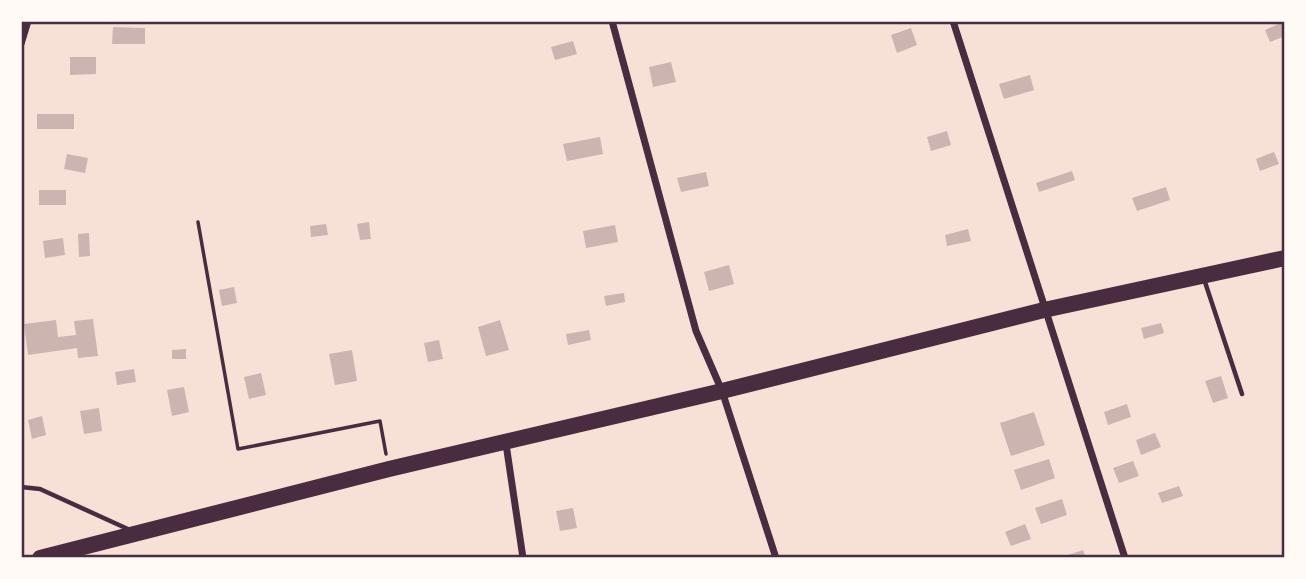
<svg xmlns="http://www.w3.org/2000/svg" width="1306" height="579" font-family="'PT Sans',sans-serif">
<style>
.building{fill:#ccb4b1}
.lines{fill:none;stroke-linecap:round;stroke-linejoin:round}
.path{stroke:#4a2c40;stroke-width:3.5}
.service{stroke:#4a2c40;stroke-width:4.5}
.minor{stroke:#4a2c40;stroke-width:7}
.primary{stroke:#4a2c40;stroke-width:16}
.neatline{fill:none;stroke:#4a2c40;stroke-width:2.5}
</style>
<rect width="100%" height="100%" fill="#f7e1d7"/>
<!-- building -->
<path class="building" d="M1285,21v15l-15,6 -5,-12z
M113,27l32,1v16h-33z
M911,28l6,17 -20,8 -6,-18z
M573,41l4,13 -22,6 -4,-13z
M70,57h26v17l-26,1z
M671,62l5,20 -23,5 -4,-20z
M1030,75l4,15 -30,9 -5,-15z
M37,114h37v15h-37z
M947,131l4,14 -20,6 -4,-14z
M600,137l3,17 -36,7 -4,-17z
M1274,152l5,12 -19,7 -4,-12z
M67,154l21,4 -3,15 -21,-4z
M1072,171l3,9 -36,12 -3,-9z
M706,172l3,14 -28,6 -4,-14z
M1166,187l4,13 -33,11 -5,-13z
M39,190h27v15h-27z
M369,222l2,17 -11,1 -3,-16z
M326,224l2,11 -17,2 -1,-11z
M615,225l3,17 -32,6 -3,-17z
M968,229l3,12 -24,5 -2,-11z
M89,233l1,23 -11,1 -1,-23z
M63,238l2,17 -20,3 -2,-17z
M729,265l5,19 -25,7 -5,-19z
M234,287l3,16 -15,3 -3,-16z
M624,293l1,9 -19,4 -2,-10z
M93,319l5,37 -20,2 -1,-10 -49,7 -4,-31 32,-4 2,17 18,-2 -2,-14z
M500,320l9,30 -23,6 -8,-29z
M1161,323l3,10 -20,6 -3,-11z
M589,330l2,10 -23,5 -2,-11z
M439,340l4,19 -15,3 -4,-19z
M186,349v10h-14v-9z
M352,350l5,31 -22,4 -6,-31z
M134,369l2,13 -19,3 -2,-13z
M261,373l5,22 -17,4 -5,-22z
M1221,376l7,22 -15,5 -8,-22z
M184,387l5,25 -17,4 -5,-26z
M1127,404l4,13 -23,8 -4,-13z
M99,408l3,23 -18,3 -4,-23z
M1034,412l11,33 -34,11 -11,-33z
M42,416l4,19 -14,4 -4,-19z
M1155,433l6,14 -20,8 -5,-15z
M1049,459l6,19 -34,12 -7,-20z
M1133,461l6,15 -20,7 -6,-15z
M1179,486l4,10 -21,7 -4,-10z
M1062,499l5,16 -26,9 -6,-16z
M573,508l4,20 -17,3 -4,-20z
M1025,524l6,15 -20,7 -6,-14z
M1083,550l3,8h-27z"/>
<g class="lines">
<!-- path -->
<path class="path" d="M198,222l40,227 142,-28 6,33"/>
<!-- service -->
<path class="service" d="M1204,279l38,115
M21,487l19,2 90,41"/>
<!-- minor -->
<path class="minor" d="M612,21l84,310 26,60 54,167
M953,21l172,537
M21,44l7,-23
M506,444l17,114"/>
<!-- primary -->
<path class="primary" d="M40,558l349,-89 333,-78 322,-81 241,-52"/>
</g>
<!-- border -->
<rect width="1306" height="579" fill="none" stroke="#fffaf5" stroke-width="46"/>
<rect x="23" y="23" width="1260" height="533" class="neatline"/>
</svg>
